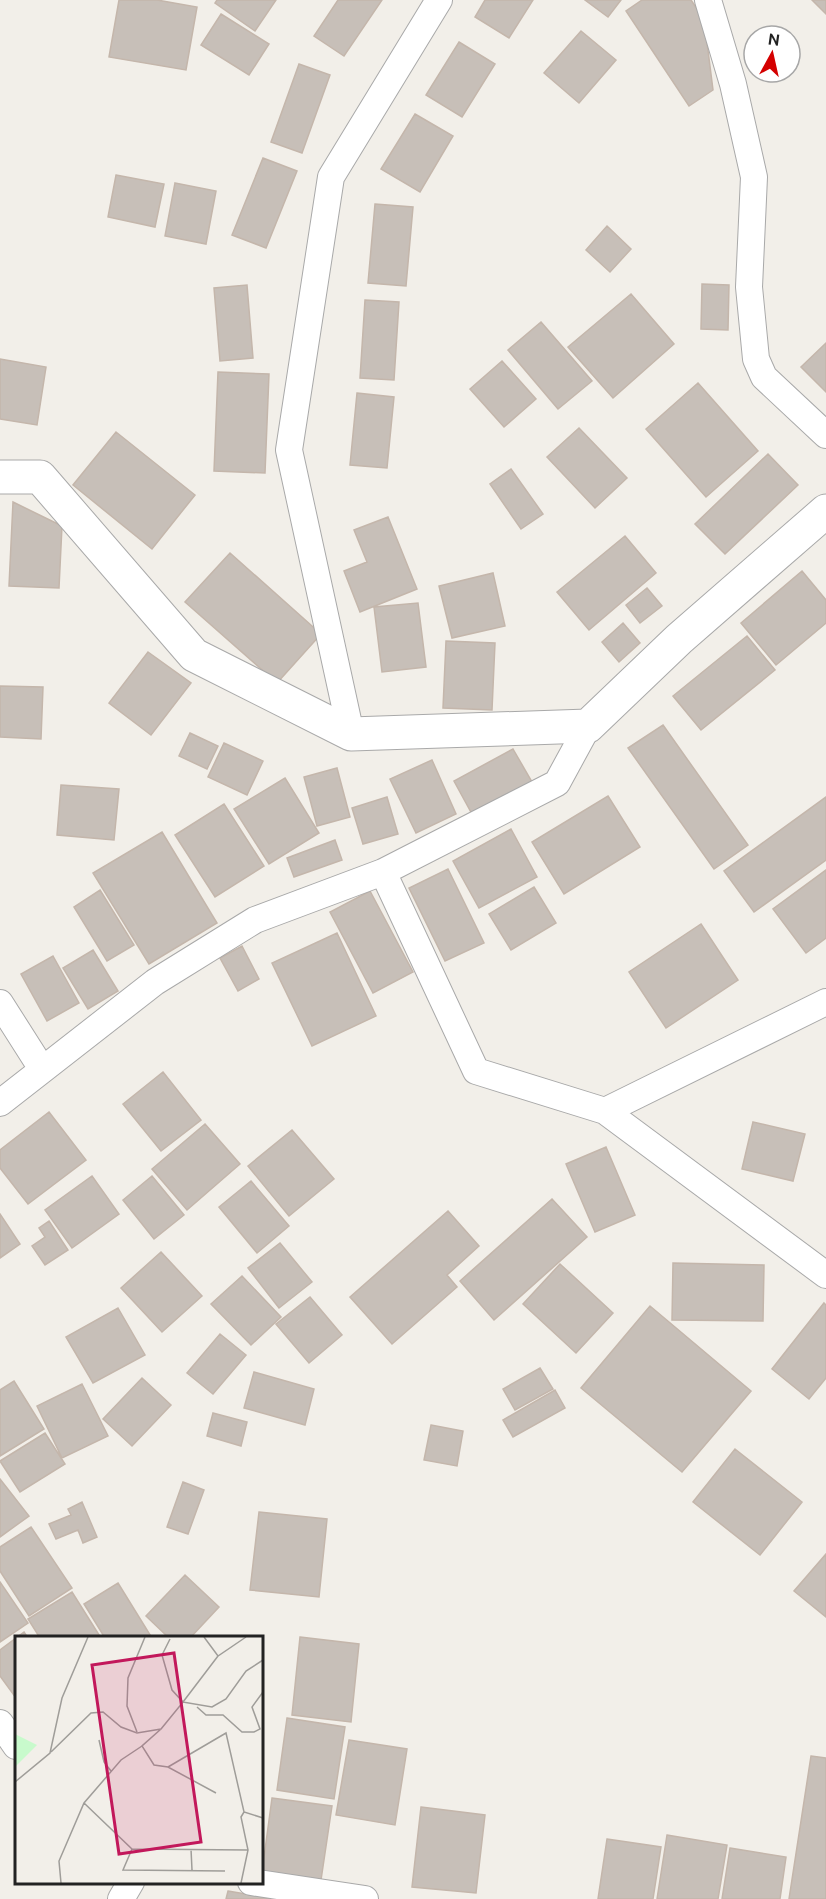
<svg xmlns="http://www.w3.org/2000/svg" width="826" height="1899" font-family="Ubuntu,sans-serif">
<style>
.building{fill:#c7bfb8;stroke:#c4b6ab;stroke-width:1.5}
.lines{fill:none;stroke-linecap:round;stroke-linejoin:round}
.minor-casing{stroke:#a9a9a9;stroke-width:28}
.tertiary-casing{stroke:#a9a9a9;stroke-width:35}
.minor{stroke:#fff;stroke-width:26}
.tertiary{stroke:#fff;stroke-width:33}
.inset-road{fill:none;stroke:#9f9d99;stroke-width:1.5}
.view{fill:#c2185b;fill-opacity:0.15;stroke:#c2185b;stroke-width:3}
.inset-edge{fill:none;stroke:#222;stroke-width:3}
</style>
<rect width="100%" height="100%" fill="#f2efe9"/>
<!-- building -->
<path class="building" d="M119,0h38l40,7 -11,63 -77,-13z
M217,0h59l-21,31 -40,-28z
M338,0h44l-38,56 -30,-20z
M485,0h48l-24,38 -34,-21z
M585,0h36l-13,17z
M642,0h49l13,19 9,71 -24,16 -63,-95z
M812,0h14v14z
M221,14l48,30 -20,31 -48,-30z
M581,31l35,29 -37,43 -35,-30z
M459,42l36,22 -33,53 -36,-22z
M299,64l31,11 -28,78 -31,-11z
M415,114l38,22 -33,56 -39,-23z
M263,158l34,13 -31,77 -34,-13z
M116,175l48,9 -9,43 -47,-10z
M175,183l41,8 -10,53 -41,-8z
M375,204l38,3 -7,79 -38,-3z
M607,226l24,23 -21,23 -24,-22z
M702,284l27,1 -1,45 -27,-1z
M247,285l6,73 -33,3 -6,-73z
M631,294l43,50 -61,54 -45,-51z
M365,300l34,2 -5,78 -34,-2z
M541,322l51,59 -34,28 -50,-59z
M826,343v49l-25,-25z
M0,359l46,8 -9,58 -37,-6z
M502,361l34,38 -32,28 -34,-38z
M218,372l51,2 -4,99 -51,-2z
M698,383l60,68 -52,46 -60,-68z
M357,393l37,4 -7,71 -37,-3z
M579,428l48,50 -32,30 -48,-51z
M116,432l79,63 -43,54 -79,-64z
M768,454l30,31 -73,69 -30,-30z
M511,469l32,45 -22,15 -31,-45z
M13,502l49,24 -3,62 -50,-2z
M388,517l29,72 -57,23 -16,-41 23,-9 -13,-32z
M625,536l31,37 -67,57 -32,-38z
M230,553l91,81 -44,49 -92,-81z
M802,571l24,29v23l-50,42 -35,-42z
M493,573l12,53 -53,12 -13,-52z
M647,588l15,18 -22,17 -14,-18z
M418,603l8,64 -44,5 -8,-65z
M623,623l17,20 -21,19 -17,-20z
M747,636l28,34 -74,60 -28,-34z
M446,641l49,2 -3,67 -49,-2z
M148,652l43,31 -40,52 -42,-32z
M0,686l43,1 -2,52 -41,-2z
M663,725l85,120 -34,24 -86,-121z
M190,733l28,13 -11,23 -28,-13z
M224,743l39,18 -16,34 -39,-18z
M513,749l19,33 -60,32 -18,-33z
M432,760l24,54 -40,19 -26,-54z
M337,768l13,49 -33,9 -13,-49z
M285,778l34,55 -50,31 -35,-55z
M61,785l58,4 -5,51 -57,-5z
M608,796l32,51 -76,47 -32,-52z
M387,797l11,37 -35,10 -11,-36z
M826,797v63l-72,52 -30,-41z
M224,804l40,62 -49,31 -40,-62z
M511,829l26,48 -58,31 -26,-47z
M162,832l55,91 -68,41 -56,-91z
M335,840l7,20 -48,17 -7,-19z
M448,869l36,74 -39,18 -36,-73z
M826,870v68l-20,15 -33,-44z
M534,887l22,36 -45,27 -22,-36z
M100,890l34,55 -27,16 -33,-54z
M370,891l43,81 -40,21 -43,-81z
M701,924l37,56 -72,48 -37,-56z
M337,933l39,83 -64,30 -40,-83z
M242,946l17,33 -21,12 -18,-33z
M93,950l25,41 -30,18 -25,-41z
M53,956l26,47 -32,18 -26,-47z
M163,1072l38,48 -40,31 -38,-47z
M49,1112l37,48 -58,44 -28,-36v-18z
M753,1122l52,12 -12,47 -51,-12z
M205,1124l35,40 -53,46 -35,-41z
M292,1130l42,49 -45,37 -41,-50z
M606,1147l29,68 -40,17 -29,-68z
M92,1176l27,38 -47,34 -27,-38z
M152,1176l32,39 -30,24 -31,-39z
M251,1181l38,45 -32,27 -38,-46z
M552,1199l35,38 -93,83 -34,-39z
M448,1211l31,35 -32,29 10,12 -65,57 -42,-47z
M0,1214l20,30 -20,14z
M49,1221l19,29 -23,15 -13,-19 13,-9 -6,-9z
M280,1243l32,39 -33,26 -31,-40z
M161,1252l41,44 -40,36 -41,-44z
M673,1263l91,2 -1,56 -91,-1z
M560,1264l53,49 -37,40 -53,-49z
M242,1276l39,41 -30,28 -40,-41z
M310,1297l32,38 -33,28 -33,-39z
M824,1303l2,2v73l-17,21 -37,-30z
M650,1306l101,85 -69,81 -101,-84z
M118,1308l27,47 -52,28 -27,-46z
M220,1334l26,21 -33,39 -26,-21z
M540,1368l13,21 -38,21 -12,-21z
M254,1372l60,17 -9,36 -61,-17z
M142,1378l29,27 -39,41 -29,-27z
M14,1381l30,48 -44,27v-66z
M82,1384l26,52 -46,22 -25,-52z
M555,1390l10,18 -52,29 -10,-17z
M213,1413l34,9 -6,24 -34,-10z
M431,1425l32,6 -6,35 -33,-6z
M45,1433l20,31 -45,28 -20,-31z
M735,1449l67,53 -42,53 -67,-53z
M0,1479l29,37 -29,21z
M183,1482l21,8 -16,44 -21,-7z
M82,1502l15,35 -14,6 -5,-13 -22,9 -7,-15 22,-9 -3,-6z
M259,1512l68,7 -8,78 -69,-7z
M31,1527l41,61 -43,28 -29,-45v-24z
M826,1554v63l-32,-26z
M185,1575l34,32 -29,31h-21l-23,-22z
M0,1582l28,41 -28,19z
M118,1583l34,55h-47l-21,-34z
M72,1592l29,46h-61l-12,-19z
M24,1632l4,6h-12v60l-16,-22v-26z
M300,1637l59,7 -8,78 -59,-7z
M287,1718l58,9 -11,72 -57,-9z
M349,1740l58,9 -12,76 -59,-10z
M811,1756l15,2v141h-37z
M272,1798l60,8 -11,74 -59,-8z
M421,1807l64,8 -9,78 -64,-6z
M667,1835l60,10 -9,54h-61z
M607,1839l54,8 -8,52h-55z
M730,1848l56,9 -6,42h-58z
M228,1891l47,8h-49z"/>
<g class="lines">
<defs>
<path id="minor" d="M708,0l25,84 21,93 -5,110 7,72 8,18 62,58
M588,726l-31,57 -174,89 93,199 129,40 221,164
M351,734l-62,-284 42,-273 108,-177
M0,1003l42,66
M0,1103l155,-121 100,-62 128,-48
M605,1111l221,-109
M0,1723l16,23
M251,1882l114,17
M121,1899l10,-17"/>
<path id="tertiary" d="M0,477h40l154,178 157,79 237,-8 91,-87 147,-128"/>
</defs>
<!-- minor casing -->
<use href="#minor" class="minor-casing"/>
<!-- tertiary casing -->
<use href="#tertiary" class="tertiary-casing"/>
<!-- minor -->
<use href="#minor" class="minor"/>
<!-- tertiary -->
<use href="#tertiary" class="tertiary"/>
</g>
<!-- overview -->
<g transform="translate(15 1636)">
<rect width="248" height="248" fill="#f2efe9"/>
<path d="M0,98l22,11 -22,22z" fill="#c8facc"/>
<path class="inset-road" d="M189,1l14,19 28,-19M155,3l-8,16 10,35 11,12 35,-46M182,71l9,8h17l19,17h12l6,-3 -8,-22 11,-15M146,93l-19,17 12,19 14,2 48,26M122,96l-10,-26 1,-28 17,-41M84,104l5,22 7,9M36,116l40,-39 12,-1 18,15 16,6 24,-4 22,-27 29,5 14,-8 20,-28 17,-11M153,131l58,-34 18,79 19,6M0,146l35,-29 12,-55 26,-61M69,167l48,46 116,1M117,213l-9,21 102,1M176,213l1,21M46,247l-2,-22 25,-58 37,-43 21,-14M226,247l7,-33 -7,-33 3,-5"/>
<path class="view" d="M159,17l27,189 -82,12 -27,-189z"/>
<rect width="248" height="248" class="inset-edge"/>
</g>
<!-- north arrow -->
<g transform="translate(772 54) rotate(8)"><circle r="28" fill="#ffffff" stroke="#a7a7a7" stroke-width="1.5"/>
<path d="M0-4.5L10 22L0 15L-10 22Z" fill="#d40000"/>
<text y="-9" font-size="16" font-weight="bold" text-anchor="middle" fill="#222222">N</text>
</g>
</svg>
